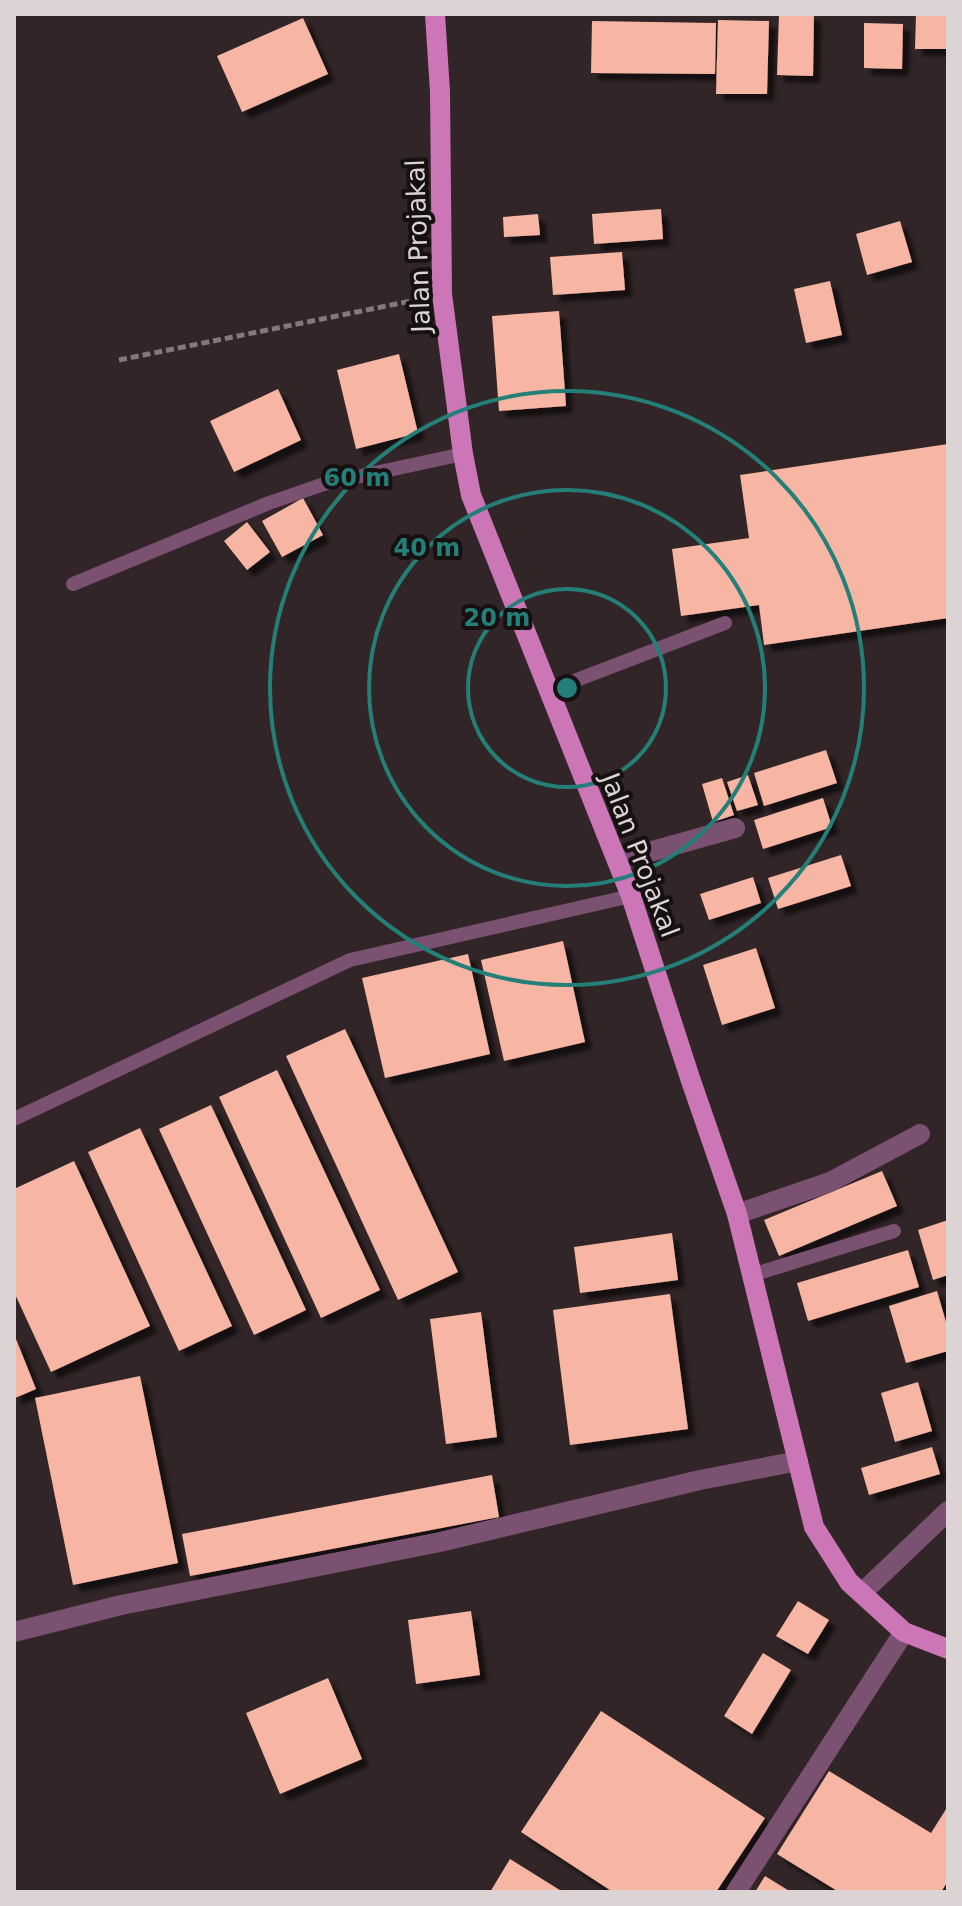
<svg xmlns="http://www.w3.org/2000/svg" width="962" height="1906" font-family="'DejaVu Sans',sans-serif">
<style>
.building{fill:#f7b6a3;filter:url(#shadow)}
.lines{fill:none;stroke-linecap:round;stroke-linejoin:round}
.path{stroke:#83787a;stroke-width:5;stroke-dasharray:8 4;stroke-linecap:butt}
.service{stroke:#7b5171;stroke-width:14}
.minor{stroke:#7b5171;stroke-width:20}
.primary{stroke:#cc76b8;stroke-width:20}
.ring{fill:none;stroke:#247f78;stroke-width:4}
.labels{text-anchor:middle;stroke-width:8;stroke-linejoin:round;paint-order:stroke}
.street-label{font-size:26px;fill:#dcd3d4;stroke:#161011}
.centre{fill:#247f78;stroke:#161011;stroke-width:4}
.ring-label{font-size:24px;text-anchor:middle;font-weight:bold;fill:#247f78;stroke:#161011;stroke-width:8;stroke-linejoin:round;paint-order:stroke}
</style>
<defs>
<filter id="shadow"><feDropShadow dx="7" dy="7" stdDeviation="2" flood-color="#0009"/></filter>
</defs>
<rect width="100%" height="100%" fill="#322527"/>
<!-- building -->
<path class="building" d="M779,14h35l-1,62 -36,-1z
M916,14h32v35h-33z
M303,18l25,56 -86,38 -25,-56z
M718,20l51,1 -2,73h-51z
M592,21l124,2 -1,51 -124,-1z
M864,23l39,1 -1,45 -38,-1z
M661,209l2,30 -69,5 -2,-30z
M538,214l2,21 -36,2 -1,-20z
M900,221l12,41 -45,13 -11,-41z
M622,252l3,38 -72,5 -3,-38z
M830,281l12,54 -36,8 -12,-54z
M559,311l7,95 -67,5 -7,-95z
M399,354l19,79 -62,16 -19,-79z
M278,389l23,51 -67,32 -24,-51z
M948,444v174l-184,27 -5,-40 -78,11 -9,-67 77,-11 -9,-63z
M303,498l20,37 -41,22 -20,-36z
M247,522l23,30 -23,18 -23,-29z
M826,750l11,33 -73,23 -10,-33z
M748,775l10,30 -21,6 -10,-29z
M722,778l12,37 -21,7 -11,-38z
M823,798l9,29 -69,22 -9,-29z
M841,855l10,31 -73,23 -10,-31z
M753,877l8,26 -52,17 -9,-26z
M563,941l22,101 -81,19 -23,-101z
M756,948l19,60 -53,17 -19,-60z
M468,954l22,100 -105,24 -23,-100z
M345,1029l113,243 -60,28 -112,-244z
M277,1070l103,220 -59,28 -102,-221z
M211,1105l95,205 -52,25 -95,-206z
M140,1128l92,198 -53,25 -91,-199z
M74,1161l76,165 -99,46 -37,-80v-103z
M882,1171l15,35 -118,50 -15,-36z
M948,1220v55l-15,5 -15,-50z
M672,1233l6,47 -98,13 -6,-46z
M908,1250l11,37 -111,34 -11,-38z
M937,1291l11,38v22l-42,12 -17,-57z
M670,1294l18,135 -118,16 -17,-135z
M481,1312l16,125 -51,7 -16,-125z
M14,1334l22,55 -21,9 -1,-2z
M140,1376l38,187 -105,22 -38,-187z
M918,1382l14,49 -37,11 -14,-49z
M932,1447l8,27 -71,21 -8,-27z
M492,1475l7,42 -309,59 -8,-42z
M798,1601l31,19 -21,34 -32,-18z
M471,1611l9,64 -64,9 -8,-64z
M763,1653l28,17 -39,64 -28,-18z
M328,1678l34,81 -82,35 -34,-81z
M601,1711l164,107 -49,74h-103l-92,-60z
M829,1771l102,62 17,-27v75l-7,11h-102l-62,-38z
M510,1859l53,33h-73z
M765,1876l26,16h-36z"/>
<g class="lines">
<!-- path -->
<path class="path" d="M119,360l297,-60"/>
<!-- service -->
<path class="service" d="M73,584l196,-81 55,-19 139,-30
M548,691l177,-68
M14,1119l336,-159 281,-64
M752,1275l142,-44"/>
<!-- minor -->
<path class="minor" d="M617,861l118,-33
M737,1214l93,-32 90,-48
M862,1593l86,-82
M14,1632l107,-27 319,-63 260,-62 98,-19
M736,1892l168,-260"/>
<!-- primary -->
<path class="primary" d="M435,14l5,78 2,202 21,160 8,41 160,401 59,182 47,136 77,313 35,55 55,50 44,17"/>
</g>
<!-- distance rings -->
<g class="ring">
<circle cx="567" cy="688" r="99"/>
<circle cx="567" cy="688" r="198"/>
<circle cx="567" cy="688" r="297"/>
</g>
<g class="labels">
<!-- street labels -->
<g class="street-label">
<text transform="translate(418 246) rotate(-92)" y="9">Jalan Projakal</text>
<text transform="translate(640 855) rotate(69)" y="9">Jalan Projakal</text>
</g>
</g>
<circle cx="567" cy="688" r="12" class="centre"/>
<g class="ring-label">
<text x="357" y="486">60 m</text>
<text x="427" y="556">40 m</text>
<text x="497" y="626">20 m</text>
</g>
<!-- border -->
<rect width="962" height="1906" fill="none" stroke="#dcd3d4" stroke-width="32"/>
</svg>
